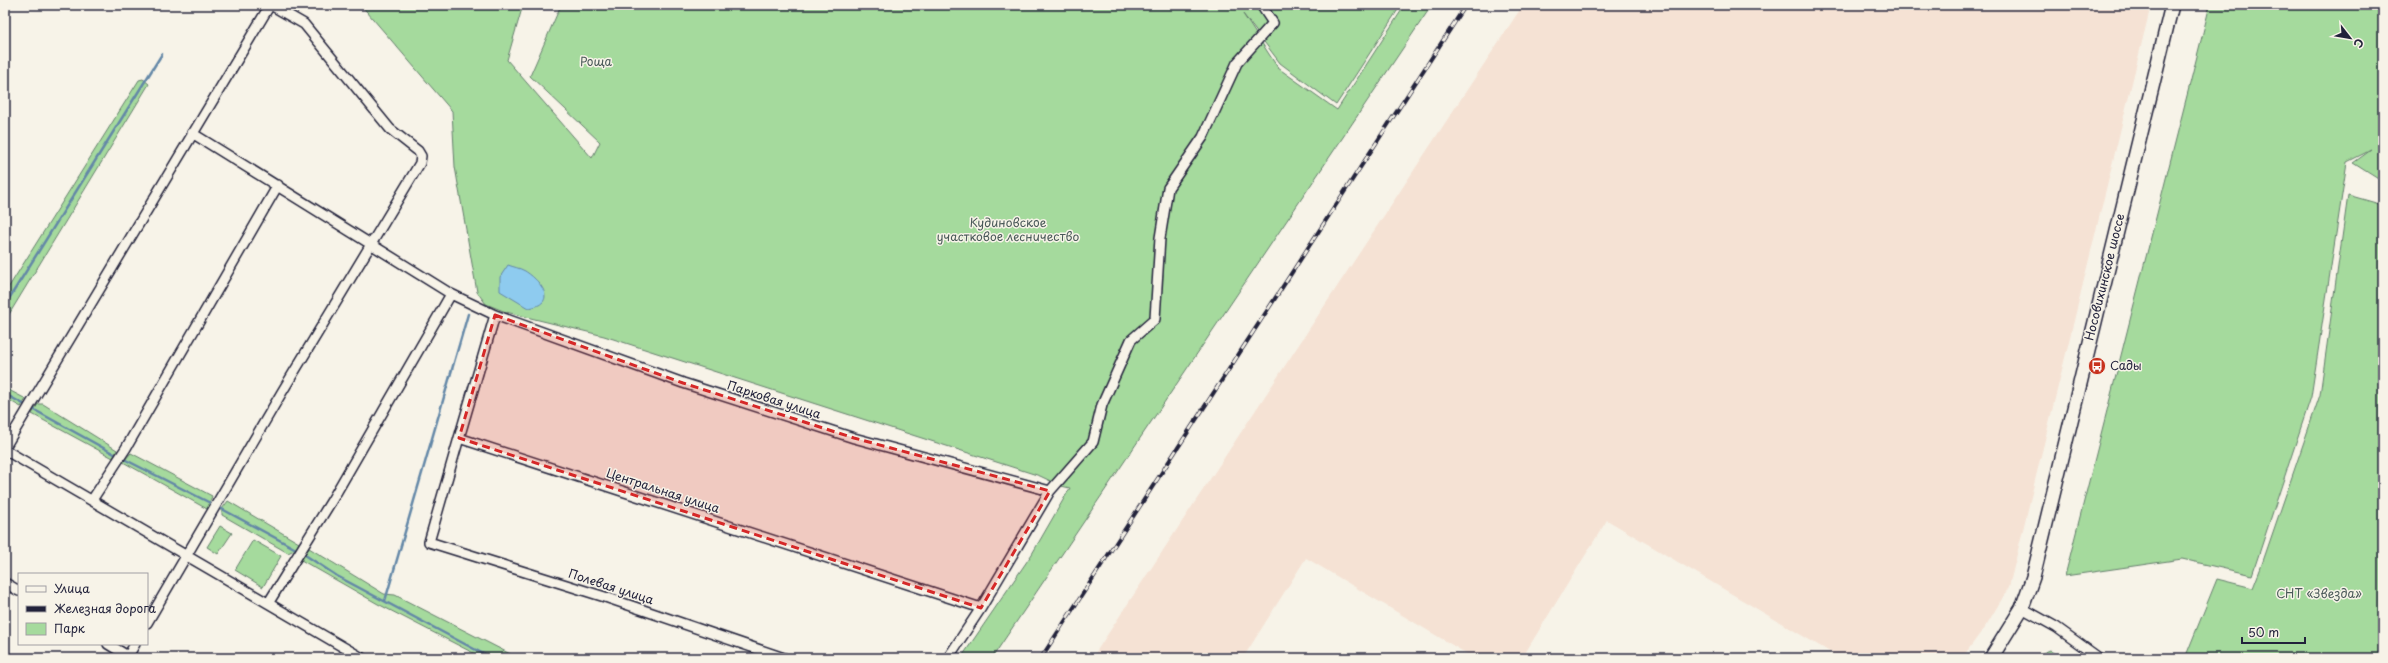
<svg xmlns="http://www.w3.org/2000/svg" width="2388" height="663" font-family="'Playpen Sans',sans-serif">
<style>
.built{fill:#f5e2d4}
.green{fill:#a5da9d;stroke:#647e6c}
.water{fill:#8ecbef;stroke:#6387a7}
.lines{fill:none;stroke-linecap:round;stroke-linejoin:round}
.stream{stroke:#6387a7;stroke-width:2.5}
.street-casing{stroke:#22223b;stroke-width:12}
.secondary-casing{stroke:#22223b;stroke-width:16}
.street{stroke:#f7f3e8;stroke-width:9}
.secondary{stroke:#f7f3e8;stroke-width:13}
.rail-casing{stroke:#22223b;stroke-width:4}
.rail{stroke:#f7f3e8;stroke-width:2.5;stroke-dasharray:8;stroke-linecap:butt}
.marked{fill:#d62828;fill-opacity:0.2;stroke:#d62828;stroke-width:3;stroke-dasharray:8 5;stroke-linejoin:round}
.labels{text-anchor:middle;stroke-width:3;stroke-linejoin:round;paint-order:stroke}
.park-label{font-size:12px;fill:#495958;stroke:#f7f3e8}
.street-label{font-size:12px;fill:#22223b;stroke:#f7f3e8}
.poi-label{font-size:12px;fill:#22223b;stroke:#f7f3e8;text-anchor:start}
</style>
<rect width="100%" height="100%" fill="#f7f3e8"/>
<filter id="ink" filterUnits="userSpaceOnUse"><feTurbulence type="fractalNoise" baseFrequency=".025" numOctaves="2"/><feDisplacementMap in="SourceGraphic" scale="8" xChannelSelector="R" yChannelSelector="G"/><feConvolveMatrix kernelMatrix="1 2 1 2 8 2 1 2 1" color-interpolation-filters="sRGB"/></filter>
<g filter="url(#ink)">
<!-- built -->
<path class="built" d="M1523,5h628l-142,582 -22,37 -25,34h-122l-233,-138 -85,138h-48l-168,-100 -63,100h-151z"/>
<!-- green -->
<path class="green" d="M361,5h162l-16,55 85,98 8,-16 -70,-66 31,-71h840l-65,100 -56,-42 -37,-49 35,54 59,42 68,-105h27l-440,653h-31l71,-104 38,-66 -9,-2 -21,-10 -436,-140 -98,-24 -20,-8 -9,-12 -22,-125 -3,-56z
M2210,5h173v177l-30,-19 18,-13 -24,12 -36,235 -59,178 -70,-16 -117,17z
M143,79l6,5 -144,237v-28l134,-213z
M2348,195l35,10v453h-198l32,-79 36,9 7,-18 60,-175z
M5,388l21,11 -5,8 -16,-9z
M38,404h5l74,46 -4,8 -81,-44z
M131,453l81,43 -5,13 -84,-47z
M228,501l71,42 -3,6 -8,4 -66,-38v-6z
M220,526l12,7 -14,21 -11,-7z
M253,540l28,16 -18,31 -28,-17z
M309,548l75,46 11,1 123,63h-35l-105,-54 -77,-44z
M2050,650l12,8h-31z"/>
<!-- water -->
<path class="water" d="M508,265c5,2 12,3 17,6 16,10 34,33 3,37l-28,-17v-14z"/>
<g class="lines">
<!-- stream -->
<path class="stream" d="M5,305l157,-251
M5,394l22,12
M31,408l87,48
M122,458l100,51 74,40 41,27 154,82
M385,601l83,-287"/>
<defs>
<path id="street" d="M192,133l259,161 44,21 188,68 171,55 196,53
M495,315l-36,123 522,170
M459,438l-30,104 179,56 176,60
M5,447l265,-442
M5,450l357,208
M92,500l34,-52 152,-263
M5,583l14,8
M269,602l63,-102 119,-206
M2022,608l34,19 43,31
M147,623l135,-231 138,-229 1,-7 -3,-5 -28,-22 -86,-105 -33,-19
M108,644l23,14
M127,658l8,-14
M948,658l33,-50 69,-117 43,-49 9,-37 29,-65 24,-21 5,-81 8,-50 35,-51 34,-74 36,-40 -12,-18"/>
<path id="secondary" d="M1991,658l31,-50 11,-31 139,-572"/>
</defs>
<!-- street casing -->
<use href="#street" class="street-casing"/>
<!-- secondary casing -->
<use href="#secondary" class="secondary-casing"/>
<!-- street -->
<use href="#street" class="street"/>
<!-- secondary -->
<use href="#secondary" class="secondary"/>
<defs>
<path id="rail" d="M1041,658l425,-653"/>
</defs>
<!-- rail casing -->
<use href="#rail" class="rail-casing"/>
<!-- rail -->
<use href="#rail" class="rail"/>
</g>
</g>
<!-- marked area -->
<path class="marked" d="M495,315l188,68 171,55 196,53 -69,117 -522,-170z"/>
<!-- icons -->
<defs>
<symbol id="bus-disc" viewBox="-11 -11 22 22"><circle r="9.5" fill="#c8321e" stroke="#f7f3e8"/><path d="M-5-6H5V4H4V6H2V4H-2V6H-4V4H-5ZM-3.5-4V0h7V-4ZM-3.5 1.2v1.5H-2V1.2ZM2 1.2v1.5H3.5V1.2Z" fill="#fff"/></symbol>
</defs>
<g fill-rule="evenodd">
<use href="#bus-disc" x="2087" y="356" width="20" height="20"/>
</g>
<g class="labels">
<!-- park labels -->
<g class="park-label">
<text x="596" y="66">Роща</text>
<text x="1008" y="227">Кудиновское<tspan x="1008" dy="14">участковое лесничество</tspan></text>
<text x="2319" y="598">СНТ «Звезда»</text>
</g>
<!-- street labels -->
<g class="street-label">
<text transform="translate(2105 277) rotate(-76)" y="4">Носовихинское шоссе</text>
<text transform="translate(774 400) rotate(18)" y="4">Парковая улица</text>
<text transform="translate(663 491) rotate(18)" y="4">Центральная улица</text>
<text transform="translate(611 587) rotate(18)" y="4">Полевая улица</text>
</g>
<!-- poi labels -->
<g class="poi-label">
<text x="2110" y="370">Сады</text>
</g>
</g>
<!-- margin -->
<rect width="2388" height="663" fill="none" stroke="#f7f3e8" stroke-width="20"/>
<rect x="10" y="10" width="2368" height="643" fill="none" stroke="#22223b" stroke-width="1.5" filter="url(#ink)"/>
<!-- legend -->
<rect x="18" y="573" width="130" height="72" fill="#f7f3e8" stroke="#a29fa3"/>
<rect x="26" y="586" width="20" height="6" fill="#f7f3e8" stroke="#a29fa3"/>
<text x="54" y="593" font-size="12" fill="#22223b">Улица</text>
<rect x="26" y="606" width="20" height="6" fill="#22223b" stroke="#a29fa3"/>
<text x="54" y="613" font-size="12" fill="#22223b">Железная дорога</text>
<rect x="26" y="623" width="20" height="12" fill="#a5da9d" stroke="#a29fa3"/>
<text x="54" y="633" font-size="12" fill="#22223b">Парк</text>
<!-- north arrow -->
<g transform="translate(2350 38) rotate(121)" stroke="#f7f3e8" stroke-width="3" paint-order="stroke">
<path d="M0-3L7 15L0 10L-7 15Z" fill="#22223b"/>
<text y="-6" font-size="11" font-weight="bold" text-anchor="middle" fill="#22223b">С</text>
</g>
<!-- scale -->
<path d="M2242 637v6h63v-6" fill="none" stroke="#22223b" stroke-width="2"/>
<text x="2248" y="637" font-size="12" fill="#22223b" stroke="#f7f3e8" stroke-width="3" paint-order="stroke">50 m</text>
</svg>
